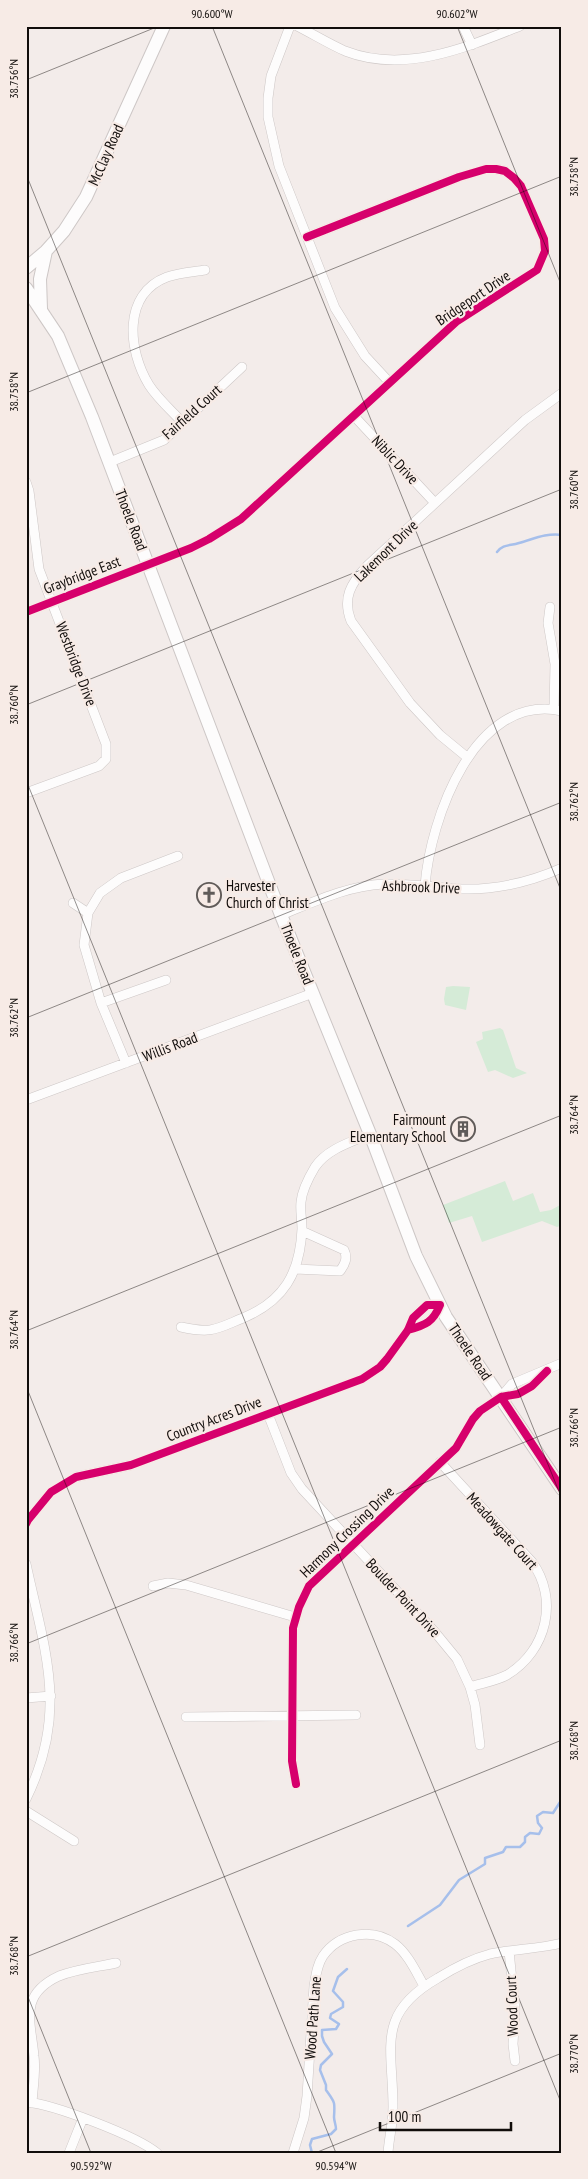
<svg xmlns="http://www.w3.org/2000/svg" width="588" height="2179" font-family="'PT Sans Narrow',sans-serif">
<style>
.green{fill:#d5ebd7}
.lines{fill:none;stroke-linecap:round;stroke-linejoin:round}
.stream{stroke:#a6bfeb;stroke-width:2.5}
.minor-casing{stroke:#cdc7c6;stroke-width:10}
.secondary-casing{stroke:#cdc7c6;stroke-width:14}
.minor{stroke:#fdfcfc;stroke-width:9}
.secondary{stroke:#fdfcfc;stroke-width:12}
.cycleway-casing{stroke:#f7ebe6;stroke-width:11}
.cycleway{stroke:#d6006c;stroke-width:8}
.ticks{fill:none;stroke:#110d0b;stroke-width:1;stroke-opacity:0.45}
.labels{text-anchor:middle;stroke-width:4.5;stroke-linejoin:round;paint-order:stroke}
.street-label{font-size:15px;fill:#110d0b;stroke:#f7ebe6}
.poi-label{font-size:15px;fill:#110d0b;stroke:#f7ebe6;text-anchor:start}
.neatline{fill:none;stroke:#110d0b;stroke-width:2}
.ticks-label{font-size:12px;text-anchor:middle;fill:#110d0b}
</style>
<rect width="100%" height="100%" fill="#f3ecea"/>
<!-- green -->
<path class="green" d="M453,986l17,1 -4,23 -21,-5 -1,-6 2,-12z
M500,1028l3,2 13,38 11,5 -14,5 -18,-8 -7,2 -12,-30 7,-3 -1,-7z
M505,1181l8,20 20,-8 7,19 11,-2 11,-6v21l-5,2 -15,-6 -60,21 -10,-26 -23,7 -6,-18z"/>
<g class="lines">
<!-- stream -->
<path class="stream" d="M497,552c6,-8 13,-6 22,-9 15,-4 26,-10 43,-8
M408,1926l32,-21 19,-25 26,-16v-6l18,-6 3,-5h14l5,-5v-5l5,-4 9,1 3,-6 -4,-5 -1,-7 6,-4 10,1 9,-14
M312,2153l-2,-8 2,-6 19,-5 5,-5c0,-4 -2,-8 -2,-12 1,-16 1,-14 -8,-27v-5l-6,-15 1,-5 11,-11 -8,-12 -2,-6v-6l14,-1 3,-5 -9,-6 1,-4 12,-7v-5l-10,-11 5,-14 9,-8"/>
<defs>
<path id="minor" d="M290,26l-19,50 -3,22v19l11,49 56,142 30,48 25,27
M297,26c16,8 32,18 48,25 59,23 120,-3 175,-25
M463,26l9,19
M354,416l81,87
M182,422c-11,-12 -24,-23 -33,-37 -21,-34 -27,-91 18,-108 12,-4 26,-5 38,-7
M110,462l54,-22 78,-73
M26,482l3,9 10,78 67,175v15l-7,7 -73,27
M550,607l-2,16 7,41 -1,45
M26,612l165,-64 18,-9 32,-20 215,-197 81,-52 8,-19 -1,-12 -23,-53 -7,-8 -9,-7 -9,-2h-10l-27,8 -152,60
M468,758l-28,-23 -30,-32 -59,-82c-9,-23 0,-38 16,-55l158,-146 37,-27
M425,886c5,-66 49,-194 137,-175
M73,903l15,10
M281,915c33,-13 66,-29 102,-31 26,-1 53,4 79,5 35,1 68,-7 100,-21
M101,1003l65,-23
M126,1063l-25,-60 -17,-58 4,-32 12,-20 21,-15 57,-22
M26,1100l287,-107
M295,1269l45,2c5,-7 8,-13 4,-21l-42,-19
M181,1327c31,7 35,2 62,-9 41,-17 57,-45 59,-89 0,-9 -2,-18 -1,-27 1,-11 8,-25 14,-35 12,-18 36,-25 55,-33
M501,1397l11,-13 50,-21
M268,1414l23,59 11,16 132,142 23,28 13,28 5,18 5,40
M440,1462l92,100c27,37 15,89 -25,113 -11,6 -25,8 -37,12
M26,1524l2,-4 23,-28 25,-15 55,-12 231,-86 18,-12 7,-8 21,-29 5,-12 14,-13h13c-7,17 -14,20 -32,25
M26,1564c19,88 43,148 0,235
M153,1586l15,-3 18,2 109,32
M26,1698l25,-2
M186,1717l170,-2
M296,1784l-4,-23 1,-133 6,-21 10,-21 147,-138 17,-29 7,-8 21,-14 17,-3 14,-8 15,-15
M26,1811l48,30
M509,1951l6,59 -2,34 2,17
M26,2102c27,2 111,34 131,51
M32,2103c1,-16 4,-32 2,-47 -3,-34 -16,-61 25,-80 18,-7 38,-9 57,-13
M69,2153l14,-35
M293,2153l11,-35 3,-22 7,-110c2,-11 3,-21 9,-30 16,-23 50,-29 72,-12 13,10 21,28 29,42
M388,2153c1,-15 5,-30 5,-46 0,-60 -18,-93 45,-129 16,-10 33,-19 52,-24 24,-5 48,-5 72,-11"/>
<path id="secondary" d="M26,268l20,-17 18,-20 22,-34 78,-171
M26,288l32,48 34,81 189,498 89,219 46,122 30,61 116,172
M41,309l-1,-30 6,-28"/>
</defs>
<!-- minor casing -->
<use href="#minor" class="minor-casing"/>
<!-- secondary casing -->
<use href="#secondary" class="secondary-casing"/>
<!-- minor -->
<use href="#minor" class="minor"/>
<!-- secondary -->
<use href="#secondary" class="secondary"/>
<defs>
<path id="cycleway" d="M26,612l165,-64 18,-9 32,-20 215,-197 81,-52 8,-19 -1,-12 -23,-53 -7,-8 -9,-7 -9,-2h-10l-27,8 -152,60
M501,1397l61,92
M26,1524l2,-4 23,-28 25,-15 55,-12 231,-86 18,-12 7,-8 21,-29 5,-12 14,-13h13c-7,17 -14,20 -32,25
M296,1784l-4,-23 1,-133 6,-21 10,-21 147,-138 17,-29 7,-8 21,-14 17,-3 14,-8 15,-15"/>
</defs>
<!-- cycleway casing -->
<use href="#cycleway" class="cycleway-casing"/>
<!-- cycleway -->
<use href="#cycleway" class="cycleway"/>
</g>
<!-- ticks -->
<path class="ticks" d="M212,26l350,867M457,26l105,261M26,80l133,-54M26,174l536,1325M26,393l536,-217M26,705l536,-216M26,780l536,1325M26,1018l536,-216M26,1331l536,-216M26,1386l310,767M26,1644l536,-217M26,1957l536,-217M26,1992l65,161M315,2153l247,-100"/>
<!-- icons -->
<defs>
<symbol id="church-ring" viewBox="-11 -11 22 22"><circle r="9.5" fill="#f7ebe6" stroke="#605b59" stroke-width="1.5"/><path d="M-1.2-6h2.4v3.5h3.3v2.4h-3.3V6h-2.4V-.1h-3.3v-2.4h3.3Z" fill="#605b59"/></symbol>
<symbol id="building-ring" viewBox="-11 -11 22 22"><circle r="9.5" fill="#f7ebe6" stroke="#605b59" stroke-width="1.5"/><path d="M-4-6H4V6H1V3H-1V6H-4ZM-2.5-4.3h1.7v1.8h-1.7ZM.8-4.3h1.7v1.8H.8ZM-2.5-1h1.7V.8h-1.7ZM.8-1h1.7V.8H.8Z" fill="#605b59"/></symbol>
</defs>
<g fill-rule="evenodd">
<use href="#church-ring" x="195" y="881" width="28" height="28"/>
<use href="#building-ring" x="449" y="1115" width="28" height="28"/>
</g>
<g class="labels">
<!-- street labels -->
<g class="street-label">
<text transform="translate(106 155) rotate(-66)" y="5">McClay Road</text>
<text transform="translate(473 298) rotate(-34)" y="5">Bridgeport Drive</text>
<text transform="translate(192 412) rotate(-42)" y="5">Fairfield Court</text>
<text transform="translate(395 460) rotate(47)" y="5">Niblic Drive</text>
<text transform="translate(131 520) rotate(69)" y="5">Thoele Road</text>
<text transform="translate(386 551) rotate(-44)" y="5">Lakemont Drive</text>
<text transform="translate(82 575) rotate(-21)" y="5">Graybridge East</text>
<text transform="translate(76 664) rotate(69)" y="5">Westbridge Drive</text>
<text transform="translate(421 887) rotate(2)" y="5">Ashbrook Drive</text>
<text transform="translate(297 954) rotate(68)" y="5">Thoele Road</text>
<text transform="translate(170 1047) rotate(-21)" y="5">Willis Road</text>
<text transform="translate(470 1352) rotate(56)" y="5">Thoele Road</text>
<text transform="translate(214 1419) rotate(-21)" y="5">Country Acres Drive</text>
<text transform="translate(502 1531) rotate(48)" y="5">Meadowgate Court</text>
<text transform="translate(347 1532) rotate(-44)" y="5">Harmony Crossing Drive</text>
<text transform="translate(403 1598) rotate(47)" y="5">Boulder Point Drive</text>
<text transform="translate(512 2006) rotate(-92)" y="5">Wood Court</text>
<text transform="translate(313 2018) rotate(-86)" y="5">Wood Path Lane</text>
</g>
<!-- poi labels -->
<g class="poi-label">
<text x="226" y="891">Harvester<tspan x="226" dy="17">Church of Christ</tspan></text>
<text x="446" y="1125" text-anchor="end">Fairmount<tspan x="446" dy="17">Elementary School</tspan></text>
</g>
</g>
<!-- border -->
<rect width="588" height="2179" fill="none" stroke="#f7ebe6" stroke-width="55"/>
<!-- scale -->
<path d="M380 2122v8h131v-8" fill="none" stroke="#110d0b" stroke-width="2.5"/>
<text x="388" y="2122" font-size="15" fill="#110d0b" stroke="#f7ebe6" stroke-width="4" paint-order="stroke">100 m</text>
<rect x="28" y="28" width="532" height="2124" class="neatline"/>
<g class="ticks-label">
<text x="212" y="18">90.600°W</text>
<text x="457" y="18">90.602°W</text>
<text transform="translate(14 79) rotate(-90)" y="4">38.756°N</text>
<text transform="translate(574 177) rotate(-90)" y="4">38.758°N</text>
<text transform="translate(14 392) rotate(-90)" y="4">38.758°N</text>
<text transform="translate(574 490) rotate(-90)" y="4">38.760°N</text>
<text transform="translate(14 705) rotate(-90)" y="4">38.760°N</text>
<text transform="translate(574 802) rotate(-90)" y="4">38.762°N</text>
<text transform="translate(14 1018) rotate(-90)" y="4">38.762°N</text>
<text transform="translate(574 1115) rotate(-90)" y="4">38.764°N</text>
<text transform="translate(14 1330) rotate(-90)" y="4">38.764°N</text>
<text transform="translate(574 1428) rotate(-90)" y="4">38.766°N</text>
<text transform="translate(14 1643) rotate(-90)" y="4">38.766°N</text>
<text transform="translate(574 1741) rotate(-90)" y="4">38.768°N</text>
<text transform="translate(14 1956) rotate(-90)" y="4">38.768°N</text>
<text transform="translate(574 2054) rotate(-90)" y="4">38.770°N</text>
<text x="91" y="2170">90.592°W</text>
<text x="336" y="2170">90.594°W</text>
</g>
</svg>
